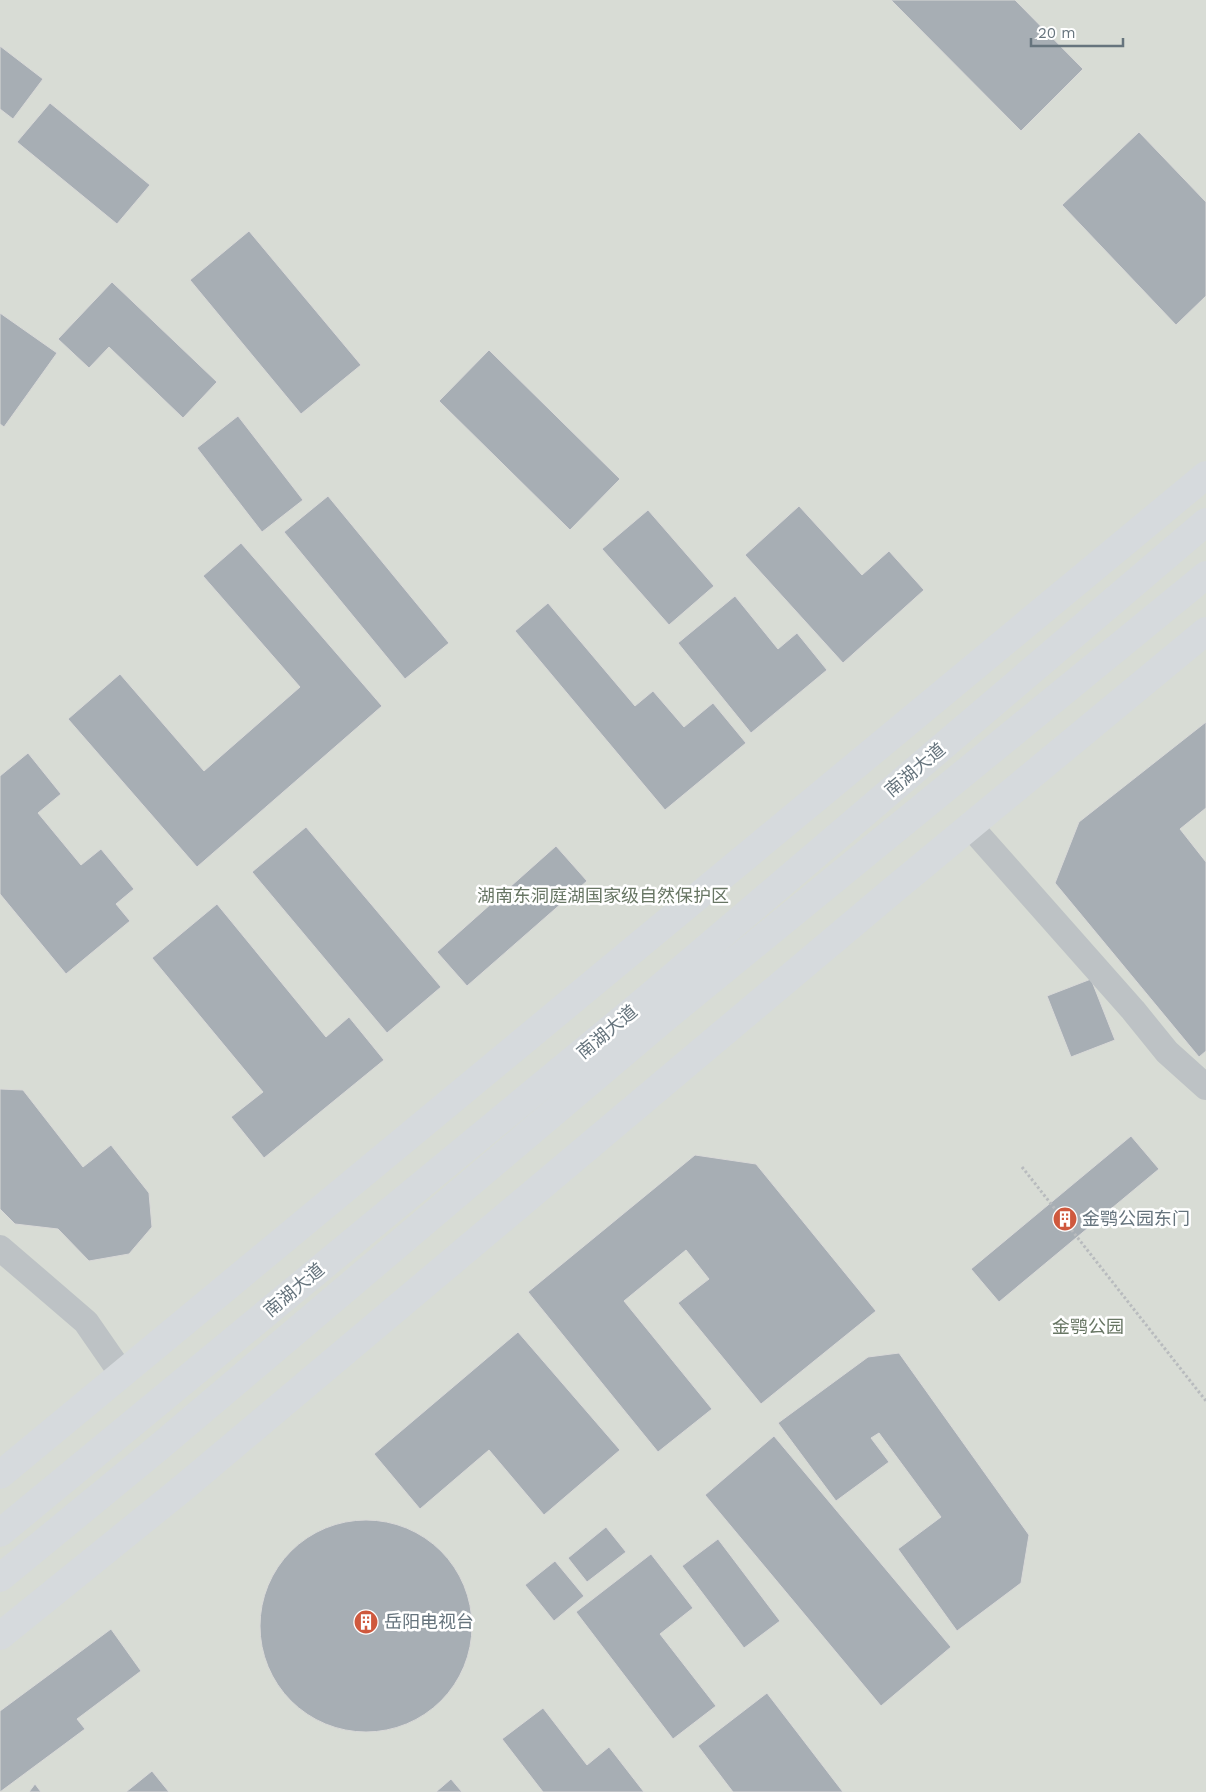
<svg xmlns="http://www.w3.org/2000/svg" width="1206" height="1792" font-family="'Work Sans','Noto Sans SC',sans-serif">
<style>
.green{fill:#d8dcd5}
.building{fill:#a7aeb4;stroke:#d9d9d8}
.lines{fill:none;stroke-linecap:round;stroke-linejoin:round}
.path{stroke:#b8bbbe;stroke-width:3;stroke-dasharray:2.5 2.5;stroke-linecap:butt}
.street{stroke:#bdc2c5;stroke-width:26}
.secondary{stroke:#d6dadd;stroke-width:28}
.primary{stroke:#d6dadd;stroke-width:28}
.labels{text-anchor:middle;stroke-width:5;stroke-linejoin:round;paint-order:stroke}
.street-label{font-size:18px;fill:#66747d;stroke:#fff}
.park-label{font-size:18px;fill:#687664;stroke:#fff}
.poi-label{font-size:18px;fill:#66747d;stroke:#fff;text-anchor:start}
</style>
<rect width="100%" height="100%" fill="#f8f8f5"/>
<!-- green -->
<path class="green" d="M0,0h1206v1792h-1206z"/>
<!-- building -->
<path class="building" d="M891,0h124l68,69 -62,62z
M0,46l43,33 -30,40 -13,-10z
M50,103l100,82 -33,39 -100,-82z
M1139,132l67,70v94l-30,29 -114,-120z
M249,231l112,134 -60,49 -111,-134z
M112,282l105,100 -34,36 -74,-71 -20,21 -31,-29z
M0,313l57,40 -53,74 -4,-3z
M489,350l131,129 -50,51 -131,-129z
M238,416l65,84 -41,32 -65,-84z
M328,496l121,147 -44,36 -121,-147z
M799,506l63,69 27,-24 35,39 -81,73 -98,-108z
M648,510l66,76 -45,39 -67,-76z
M241,543l141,163 -185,161 -129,-148 52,-45 84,97 96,-84 -97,-111z
M735,596l43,53 19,-16 30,37 -76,63 -73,-90z
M548,603l87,103 18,-15 31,36 29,-24 33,40 -81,67 -150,-179z
M1206,722v86l-26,21 26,33v189l-7,6 -144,-174 24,-61z
M28,753l33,41 -23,19 43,52 20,-16 33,40 -18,15 14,17 -64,53 -66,-80v-118z
M306,827l135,160 -54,46 -135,-161z
M556,846l31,35 -120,105 -30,-34z
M217,904l109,133 23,-20 35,43 -120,98 -33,-41 32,-25 -111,-134z
M1091,979l24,61 -44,17 -24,-61z
M0,1089l23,1 60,77 28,-22 38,48 3,34 -23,27 -40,7 -31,-32 -43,-5 -15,-15z
M1131,1136l28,33 -160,133 -28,-33z
M695,1155l61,9 120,147 -115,93 -83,-101 31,-24 -23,-29 -62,51 88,108 -54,43 -130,-160z
M518,1332l102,118 -76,65 -55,-65 -69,59 -46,-55z
M899,1353l130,182 -8,48 -64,48 -59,-82 43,-32 -62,-84 -8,5 18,24 -53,39 -58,-78 90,-66z
M774,1436l177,211 -70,59 -176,-211z
M260 1626a106 106 0 1 1 212 0a106 106 0 1 1-212 0Z
M606,1527l20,25 -39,30 -19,-24z
M718,1539l62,82 -36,27 -62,-82z
M651,1554l42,54 -33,26 56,72 -43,33 -97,-127z
M555,1561l29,35 -30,25 -29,-36z
M111,1629l30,42 -64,48 8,10 -85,63v-81z
M767,1693l76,99h-110l-35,-46z
M543,1708l44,57 22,-18 35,45h-101l-41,-53z
M152,1771l17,21h-43z
M451,1779l11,13h-26z
M35,1784l6,8h-12z"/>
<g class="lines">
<!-- path -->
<path class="path" d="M1022,1167l184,234"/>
<!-- street -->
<path class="street" d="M970,826l163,184 34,42 39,35
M0,1248l86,74 36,52"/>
<!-- secondary -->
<path class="secondary" d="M0,1475l1206,-1000
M0,1636l183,-148 709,-597 314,-260"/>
<!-- primary -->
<path class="primary" d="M0,1533l643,-531 563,-480
M0,1578l158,-130 507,-430 541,-443"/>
</g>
<!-- icons -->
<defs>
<symbol id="building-disc" viewBox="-11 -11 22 22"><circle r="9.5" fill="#cf593e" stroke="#fff"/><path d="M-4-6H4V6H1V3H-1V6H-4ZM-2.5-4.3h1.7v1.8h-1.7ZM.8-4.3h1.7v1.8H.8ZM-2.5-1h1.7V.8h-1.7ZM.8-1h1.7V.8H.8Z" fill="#fff"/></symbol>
</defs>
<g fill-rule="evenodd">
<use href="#building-disc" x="1051" y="1205" width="28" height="28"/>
<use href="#building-disc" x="352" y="1608" width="28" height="28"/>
</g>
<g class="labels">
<!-- street labels -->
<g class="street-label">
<text transform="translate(915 770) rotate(-40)" y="6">南湖大道</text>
<text transform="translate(607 1032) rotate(-40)" y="6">南湖大道</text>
<text transform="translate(294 1290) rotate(-40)" y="6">南湖大道</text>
</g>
<!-- park labels -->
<g class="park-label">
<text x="603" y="902">湖南东洞庭湖国家级自然保护区</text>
<text x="1088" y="1333">金鹗公园</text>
</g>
<!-- poi labels -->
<g class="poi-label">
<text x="1082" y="1225">金鹗公园东门</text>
<text x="384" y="1628">岳阳电视台</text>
</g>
</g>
<!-- scale -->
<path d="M1031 38v8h92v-8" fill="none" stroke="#66747d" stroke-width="2.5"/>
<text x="1038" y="38" font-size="15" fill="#66747d" stroke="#ffffff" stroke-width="4" paint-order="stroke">20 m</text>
</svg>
